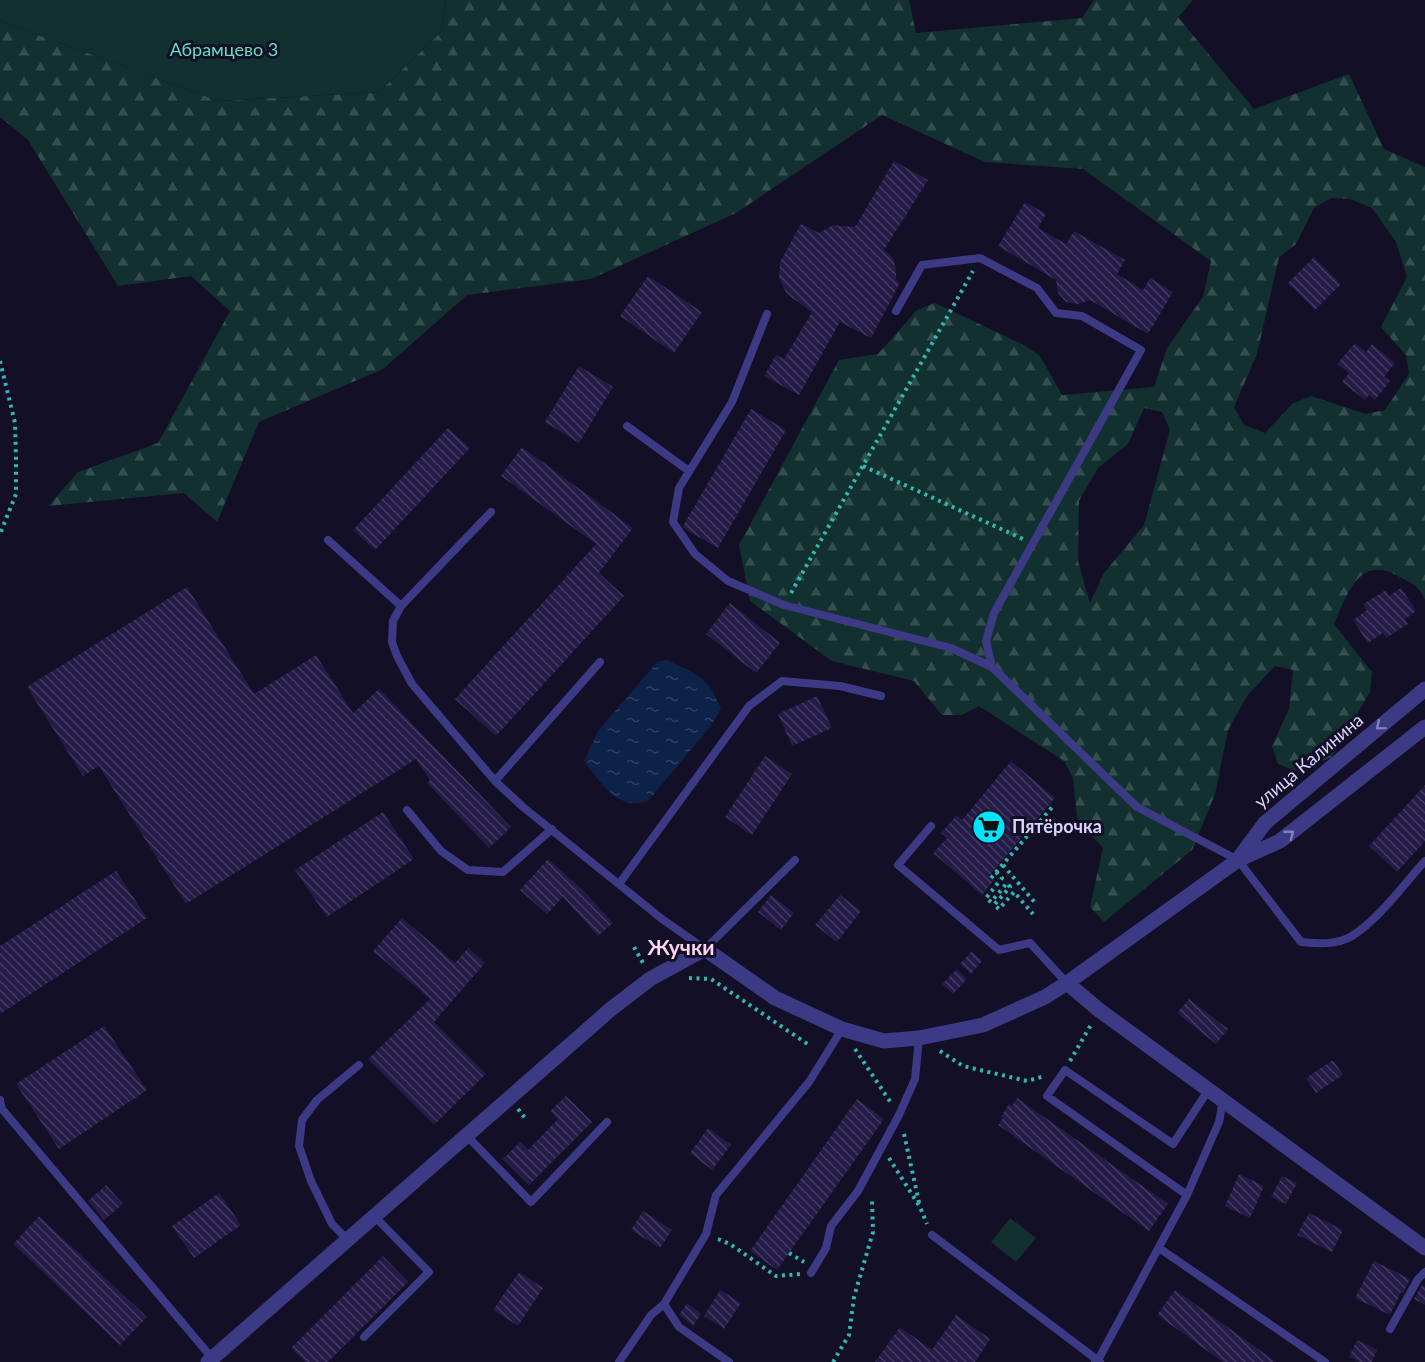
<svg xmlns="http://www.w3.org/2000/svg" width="1425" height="1362" font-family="Lato,sans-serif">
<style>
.forest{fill:url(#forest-firs);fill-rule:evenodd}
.garden{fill:#12302f}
.water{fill:url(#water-ripples)}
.building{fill:url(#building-back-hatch)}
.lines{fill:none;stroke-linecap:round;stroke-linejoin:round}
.path{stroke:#2fb8b0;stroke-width:4;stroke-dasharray:3 4.5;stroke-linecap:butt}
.service{stroke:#3d3a85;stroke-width:8}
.minor{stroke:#3d3a85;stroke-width:15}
.tertiary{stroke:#3d3a85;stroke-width:15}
.oneway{stroke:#837fbc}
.labels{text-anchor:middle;stroke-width:6;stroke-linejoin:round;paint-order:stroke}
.park-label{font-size:18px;fill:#5fe0c0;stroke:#130f26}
.street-label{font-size:18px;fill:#d9d4ff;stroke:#130f26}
.poi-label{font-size:18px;font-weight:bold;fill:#d9d4ff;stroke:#130f26;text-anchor:start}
.quarter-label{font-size:21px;font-weight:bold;fill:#ffd6f0;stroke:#130f26}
</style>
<defs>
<pattern id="forest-firs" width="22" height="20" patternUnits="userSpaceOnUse" patternTransform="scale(1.5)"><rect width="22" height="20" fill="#12302f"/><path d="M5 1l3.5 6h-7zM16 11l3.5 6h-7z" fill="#344d4e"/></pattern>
<pattern id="water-ripples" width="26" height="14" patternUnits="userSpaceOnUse" patternTransform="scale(1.5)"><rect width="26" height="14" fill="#0c2248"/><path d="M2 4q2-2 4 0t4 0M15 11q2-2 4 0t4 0" fill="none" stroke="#2f4163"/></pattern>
<pattern id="building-back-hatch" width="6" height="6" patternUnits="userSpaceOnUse" patternTransform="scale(1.5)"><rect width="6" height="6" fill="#241b47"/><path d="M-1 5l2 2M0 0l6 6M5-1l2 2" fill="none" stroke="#433b63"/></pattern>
</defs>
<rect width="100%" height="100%" fill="#130f26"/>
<!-- forest -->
<path class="forest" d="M446,0h463l7,33 166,-15 12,-18h99l-15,17 76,92 95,-35 35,75 41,18v433c-6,-15 -14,-17 -27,-24 -40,-22 -51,20 -64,48l38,48 -2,20 -38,65 -36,14 -18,-7 -6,-18 17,-37 4,-39 -18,-4 -28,30 -19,34 -13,64 -23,56 -88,72 -14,-15 13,-59 -26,-30 -4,-40 -9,-17 -85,-55 -17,9h-20l-28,-34 -82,-20 -82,-60 -11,-56 100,-185 39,-6 39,-44 18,-7 89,42 16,11 22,39 92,-8 13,-39 36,-51 8,-36 -128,-92 -98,-7 -103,-47 -146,98 -145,66 -124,16 -84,74 -124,53 -42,100 -33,-29 -136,13 30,-34 80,-29 72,-132 -39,-35 -73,10 -90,-146 -28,-23v-96l219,80 160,-9 62,-60zM1331,198l19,1 22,9 24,34 11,35 -26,50 25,28 3,19 -24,36 -19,4 -55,-18 -19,8 -27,29 -21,-8 -10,-18 23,-53 22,-97 17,-13 18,-36zM1144,408l18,4 8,18 -26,95 -40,48 -14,30 -12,-42 1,-60 19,-33 30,-24z"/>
<!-- garden -->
<path class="garden" d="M0,0h446l-5,32 -62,60 -160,9 -219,-80z
M1010,1218l26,20 -20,24 -25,-20z"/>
<!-- water -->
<path class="water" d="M667,660c30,15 41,16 54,49l-11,18 -61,73c-31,13 -48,-18 -65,-39l14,-30 59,-69z"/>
<!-- building -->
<path class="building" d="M894,161l34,19 -44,70 9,9 3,10v11l4,3 -29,55 -31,-16 -41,73 -35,-19 12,-21 8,4 28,-47 -21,-15 -5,-5 -7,-14 1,-16 21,-38 18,9 14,-8 22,2z
M1025,202l21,12 -8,14 28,16 8,-13 51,29 -8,14 26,16 7,-12 23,14 -25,42 -58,-34 -12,4 -12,-2 -8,-9 -2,-13 -58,-34z
M1314,257l27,27 -26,26 -27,-27z
M648,276l54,36 -28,41 -54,-37z
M1355,343l11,9 6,-8 23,19 -11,14 6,4 -15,19 -6,-5 -4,5 -23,-18 7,-9 -12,-9z
M579,366l34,21 -34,56 -34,-21z
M751,409l35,21 -68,118 -33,-19 -2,-3z
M448,428l22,20 -95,102 -22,-20z
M522,447l111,81 -34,45 25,23 -128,140 -41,-37 141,-155 -95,-68z
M187,587l67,107 62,-39 37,58 26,-24 132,138 -22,21 -62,-65 3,-3 -14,-21 -230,145 -87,-138 -16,10 -56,-89z
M1401,588l15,23 -11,8 3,5 -22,14 -3,-5 -15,10 -15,-23 14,-10 -4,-6 23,-14 3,6z
M730,603l50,40 -24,30 -50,-39z
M817,696l15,32 -40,18 -14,-32z
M765,756l27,18 -40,61 -27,-18z
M1011,761l44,37 -66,78 5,4 -12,15 -49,-42 14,-15 -6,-5 16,-18 5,5z
M1425,785v56l-28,31 -28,-26z
M383,812l31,47 -87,58 -32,-47z
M548,859l36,32 29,32 -15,13 -35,-39 -16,17 -27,-24z
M116,871l31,47 -147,96v-68z
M771,895l23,18 -13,17 -23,-18z
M840,895l21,16 -24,31 -22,-17z
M402,918l53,45 13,-15 17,15 -51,59 52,52 -52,51 -66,-66 62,-60 -57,-48z
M972,951l10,10 -11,13 -11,-10z
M957,969l10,10 -14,15 -11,-10z
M1189,999l39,30 -12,15 -39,-31z
M104,1026l43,64 -88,59 -43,-65z
M1333,1060l10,15 -27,18 -10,-15z
M566,1096l26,26 -63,63 -26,-26 17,-17 8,8 30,-31 -8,-8z
M1017,1098l151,106 -19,27 -151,-106 5,-7 -2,-1 8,-13 3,2z
M857,1099l27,20 -107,151 -27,-19z
M708,1128l23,17 -19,25 -22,-17z
M1239,1174l25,12 -14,32 -25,-12z
M1282,1176l15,7 -11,21 -15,-7z
M106,1185l17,19 -19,16 -16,-19z
M219,1193l22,32 -47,33 -22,-32z
M643,1211l29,19 -12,18 -29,-18z
M1309,1213l34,17 -11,22 -35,-17z
M39,1216l108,101 -27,28 -107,-101z
M383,1256l25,26 -80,80h-23l-14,-14z
M1374,1261l36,18 -7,14 -2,-1 -11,23 -35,-17z
M519,1272l24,16 -25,38 -25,-16z
M1422,1285l3,2v18l-11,-6z
M720,1290l21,13 -17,26 -20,-13z
M1175,1290l58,41 43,31h-53l-66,-47z
M687,1303l14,11 -8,12 -14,-11z
M956,1315l34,24 -15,23h-100l25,-35 32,23z
M1357,1340l20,10 -5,12h-12l-11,-5z"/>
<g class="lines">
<!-- path -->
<path class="path" d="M0,361l15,62 1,36v35l-16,40
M863,466l160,73
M791,593l182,-322
M1003,865l34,40
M996,872l6,6 -16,20 5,4 16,-19 3,4 -16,18 5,4 15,-17 19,22
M991,878l63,-73
M634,947l9,16 -1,1
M689,978l22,1 98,66
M855,1049l36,54
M940,1051l23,15 64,15 18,-5
M1070,1061l22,-38
M518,1109l7,9
M904,1134l16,73
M889,1158l31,49 7,17
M718,1239l12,5 46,32 25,-2
M789,1253l15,9
M833,1362l16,-27 5,-38 19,-65 -1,-32"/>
<!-- service -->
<path class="service" d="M896,311l26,-46 58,-7 57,30 19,25 26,3 59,34 -147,263 -8,28 6,26 145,140 101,53 63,82c17,2 36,3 51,-6 27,-17 52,-52 73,-75
M767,314l-35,88 -53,86 -6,34 22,32 33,27 56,24 167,43 41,19
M627,426l62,45
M491,512l-90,94 -8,15 -1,21 5,14 15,28 83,97 28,26 139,112 43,30 90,-89
M328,540l73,66
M495,781l105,-119
M407,810l34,41 27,19 35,2 49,-43
M931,826l-33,39 101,85 31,-7 37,40
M619,884l130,-178 33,-25 58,5 41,10
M0,1100l2,9 210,249
M467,1136l64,66 76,-80
M1187,1195l-140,-99 18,-26 108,74 36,-55
M932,1235l168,127
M348,1240l-16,-16 -21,-43 -12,-35 3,-26 15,-20 42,-35
M1159,1248l166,114
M811,1273l15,-25 5,-22 27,-35 41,-76 16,-36 4,-41
M664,1304l15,23 50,35
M1390,1329l28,-50 7,-7
M364,1337l65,-65 -54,-55
M619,1362l32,-47 13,-11 42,-70 10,-39 93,-113 33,-53
M1095,1362l3,-2 89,-165 32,-73 4,-22"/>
<!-- minor -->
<path class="minor" d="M1067,983l32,27 326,238
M208,1362l403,-353 39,-30 55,-30"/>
<!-- tertiary -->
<path class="tertiary" d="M1239,858l26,-35 160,-134
M705,949l70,49 67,31 42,12 35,-3 64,-13 62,-28 22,-14 171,-123 42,-19 145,-114"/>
</g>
<!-- one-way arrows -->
<defs><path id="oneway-chevron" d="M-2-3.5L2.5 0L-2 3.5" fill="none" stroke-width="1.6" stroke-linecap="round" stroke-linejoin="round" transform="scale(1.5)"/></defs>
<g class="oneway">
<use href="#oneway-chevron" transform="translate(1380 726) rotate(140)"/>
<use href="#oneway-chevron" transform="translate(1290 834) rotate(-38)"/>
</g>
<!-- icons -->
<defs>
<symbol id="supermarket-disc" viewBox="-11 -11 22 22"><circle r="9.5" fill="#00e5ff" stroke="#130f26"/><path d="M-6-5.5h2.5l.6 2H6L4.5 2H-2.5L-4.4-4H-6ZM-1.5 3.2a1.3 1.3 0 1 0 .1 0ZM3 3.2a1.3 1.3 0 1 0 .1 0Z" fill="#111"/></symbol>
</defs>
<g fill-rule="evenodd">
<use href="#supermarket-disc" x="970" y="808" width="38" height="38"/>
</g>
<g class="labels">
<!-- park labels -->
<g class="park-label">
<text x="224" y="56">Абрамцево 3</text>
</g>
<!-- street labels -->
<g class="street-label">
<text transform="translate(1309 761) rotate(-40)" y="6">улица Калинина</text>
</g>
<!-- poi labels -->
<g class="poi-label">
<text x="1012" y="833">Пятёрочка</text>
</g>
<!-- quarter labels -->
<g class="quarter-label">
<text x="681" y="955">Жучки</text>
</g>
</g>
</svg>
